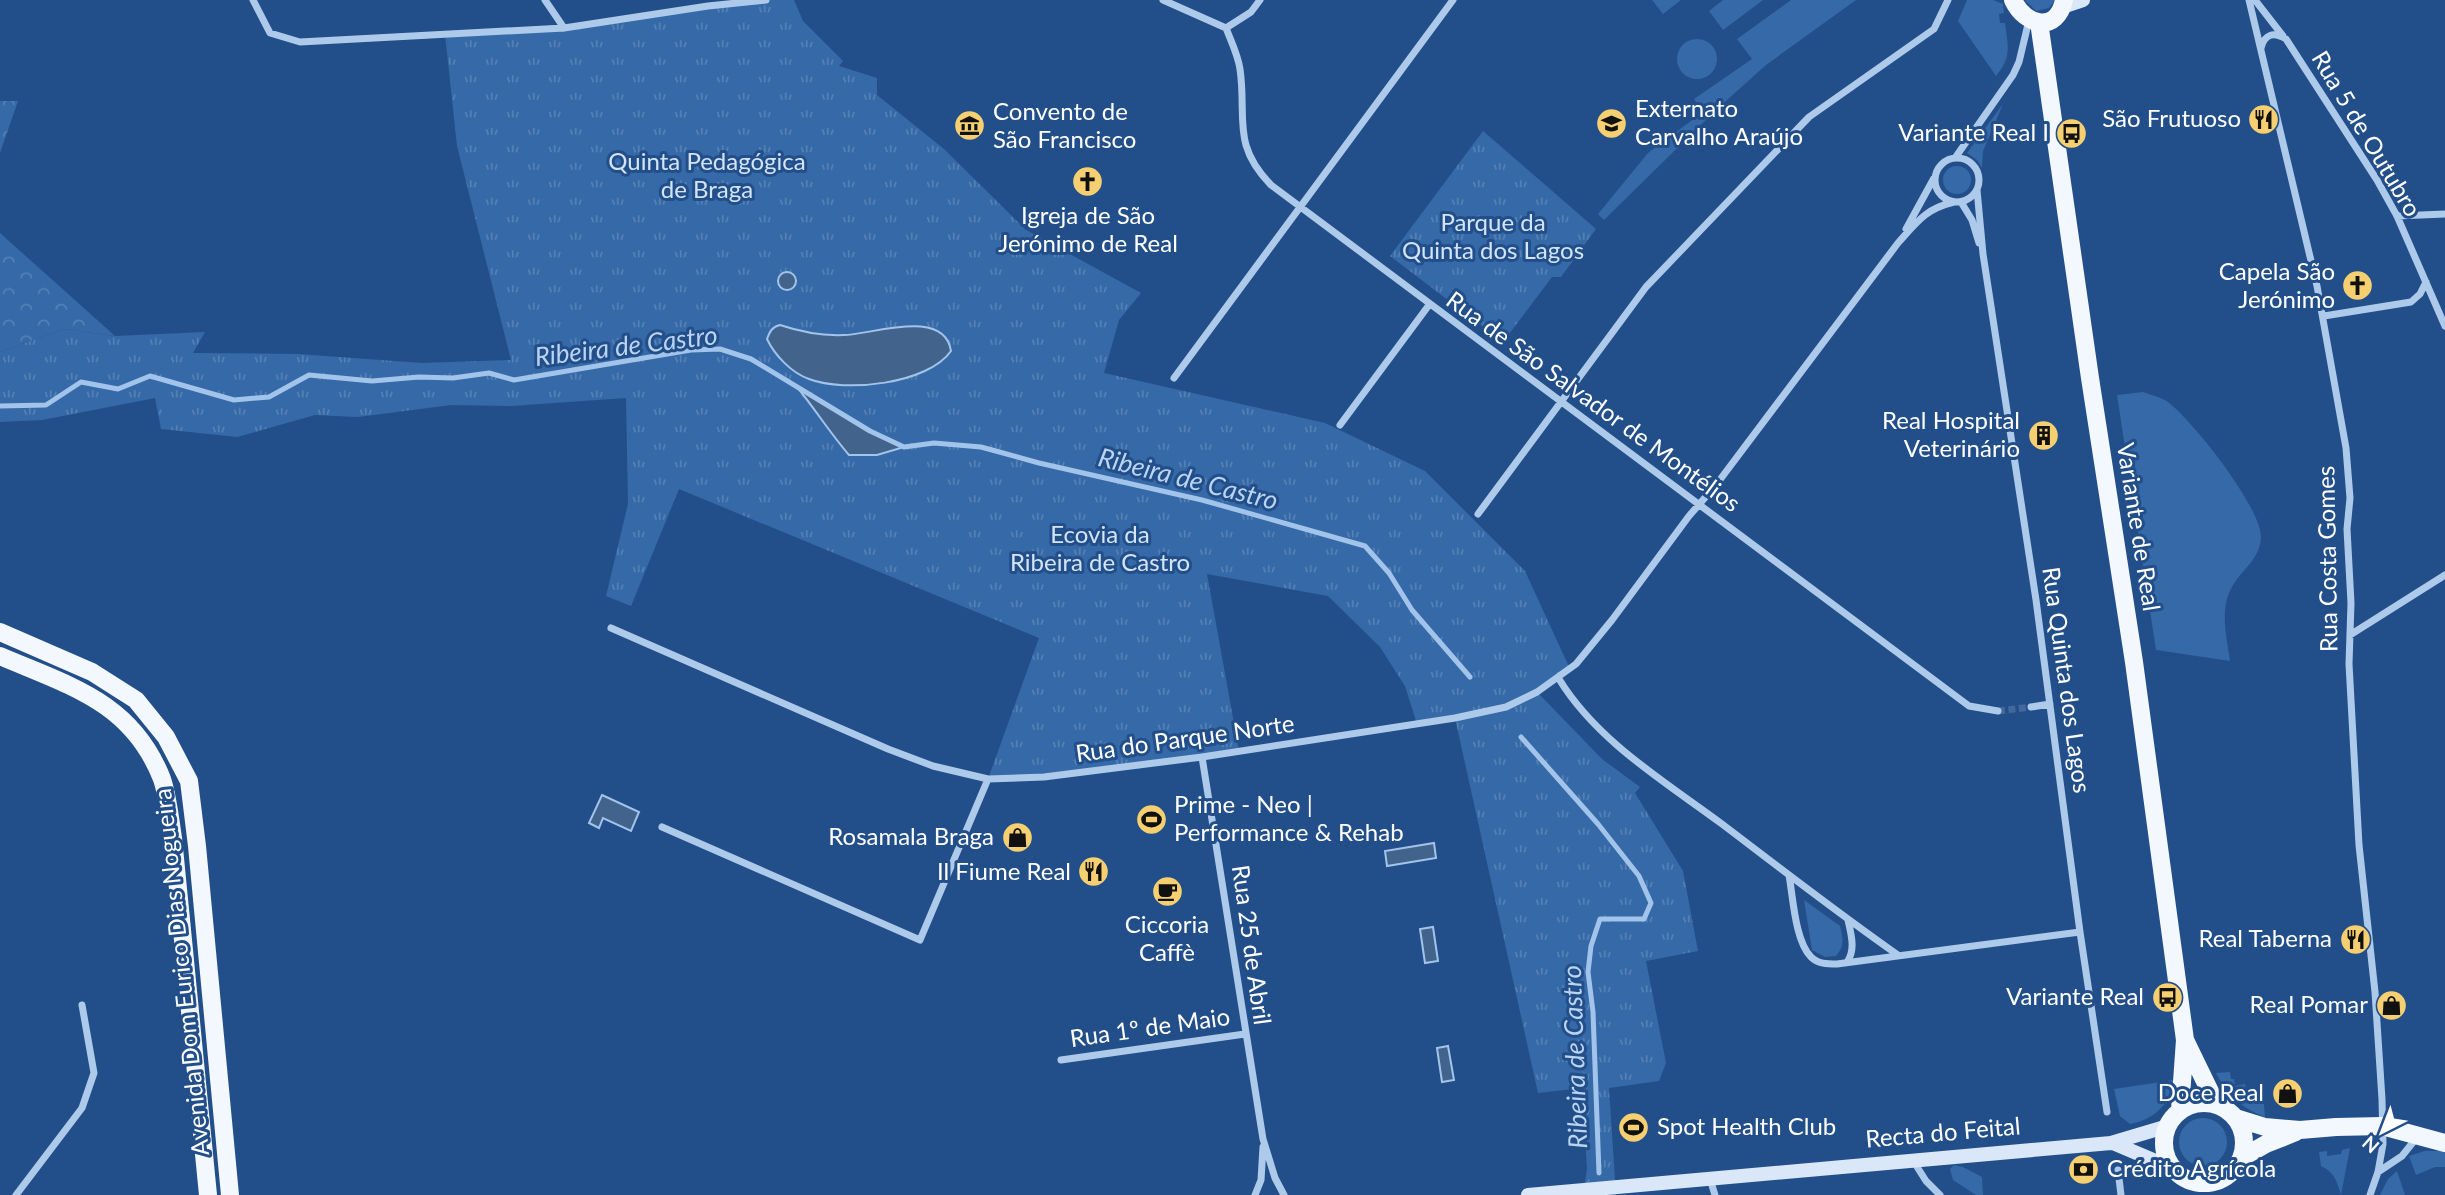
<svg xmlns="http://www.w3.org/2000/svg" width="2445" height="1195" font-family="Lato,sans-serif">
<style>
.grass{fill:#3669a7}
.forest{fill:url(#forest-crowns)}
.park{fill:url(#park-tufts)}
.water{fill:#42638c;stroke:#a2c4eb;stroke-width:2}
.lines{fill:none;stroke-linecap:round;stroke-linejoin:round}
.stream{stroke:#a2c4eb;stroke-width:5}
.street-tunnel{stroke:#43699c;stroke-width:7;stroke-dasharray:7 3.5;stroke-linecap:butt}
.street{stroke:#aecaea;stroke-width:7}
.secondary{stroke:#dae7f8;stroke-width:14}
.primary{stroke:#f3f7fe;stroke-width:18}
.labels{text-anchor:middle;stroke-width:6;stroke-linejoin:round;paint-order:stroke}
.poi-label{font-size:24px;fill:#fff;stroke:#224f8a;text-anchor:end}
.street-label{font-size:24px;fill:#fff;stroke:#224f8a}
.park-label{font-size:24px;fill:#d3e4f8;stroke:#224f8a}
.water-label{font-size:26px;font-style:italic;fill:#bad4f1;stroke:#224f8a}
</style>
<defs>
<pattern id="forest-crowns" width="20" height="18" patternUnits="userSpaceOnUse" patternTransform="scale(1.75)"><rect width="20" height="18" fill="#3669a7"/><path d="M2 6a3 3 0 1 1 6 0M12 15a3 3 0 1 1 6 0" fill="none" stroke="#5480b4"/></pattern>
<pattern id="park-tufts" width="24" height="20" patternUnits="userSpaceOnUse" patternTransform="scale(1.75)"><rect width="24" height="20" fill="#3669a7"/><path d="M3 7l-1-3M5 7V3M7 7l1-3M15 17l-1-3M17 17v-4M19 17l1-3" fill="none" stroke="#5480b4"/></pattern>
</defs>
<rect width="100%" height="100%" fill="#224f8a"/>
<!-- grass -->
<path class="grass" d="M1652,0h29l-18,14z
M1723,0h40l-40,30 -14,-19z
M1791,0h65l-90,65 -49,44 -113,111 -6,-6 50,-61 55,-41 -9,-13 58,-40 -15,-20z
M1967,0h26l10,4 1,9 -5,1 1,9h5c3,23 7,34 -9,53l-38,-55z
M2025,0h30l-6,8 -13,3z
M1677 59a20 20 0 1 1 40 0a20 20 0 1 1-40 0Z
M2003,104l-20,47 -1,17 -5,-8 -10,-7z
M1943 180a14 14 0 1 1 28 0a14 14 0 1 1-28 0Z
M2143,392c8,3 18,5 25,10 25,19 93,105 93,135 -1,23 -20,33 -29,50 -13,22 -5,51 -2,74l-74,-11 -39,-255z
M1804,900l36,26c3,12 5,20 -4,30l-11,1 -13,-7z
M2230,1072l1,7h3l1,7 10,-2 2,12 16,-2 2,23c-23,-9 -38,-22 -49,-44z
M2174,1080c-4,24 -20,40 -44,44l-10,-8 -6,-27z
M2179 1142a24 24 0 1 1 48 0a24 24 0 1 1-48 0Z
M2350,1148l-9,47c-4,-14 -7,-23 -20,-29l-2,-14 8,-1v5l14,-2 1,-4z
M2425,1151h20v16h-10l-19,8 -7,-19z
M1954,1165l9,2 19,10 1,18h-7l-23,-15 -3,-11z
M2397,1171l8,24h-25l8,-16z"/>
<!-- forest -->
<path class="forest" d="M0,101h18l-18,52z
M0,233l115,103 -51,-7 -64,23z"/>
<!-- park -->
<path class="park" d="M766,0h28l9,21 40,40 -4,5 38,12v17l67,54 82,81 115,63 -22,27 -15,53 221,50 100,48 100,100 45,98 -32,24 64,66 38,28 -5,6 48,78 15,80 -52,10 20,102 -7,18 -50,7 7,107h-33l4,-26 -5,-81 -44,5 -83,-375 -38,6 -12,-38 -25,-39 -52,-51 -121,-22 32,177 -129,18 -122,10 51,-141 -360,-149 -48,117 -25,-10 22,-92 -2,-106 -115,8 -60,-1 -93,12 -43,-2 -78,22 -76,-8 -6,-31 -113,22 -42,2v-70l64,-23 51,7 90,-4 -12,21 105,1 124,9 89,-3 -54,-214 -12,-112 119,-6z
M1483,131l113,98 -35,48h-9l-49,65 -113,-86z"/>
<!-- water -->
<path class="water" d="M778 281a9 9 0 1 1 18 0a9 9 0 1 1-18 0Z
M780,325c21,7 42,11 64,10 27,0 100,-28 107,16 -23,33 -106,42 -142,28 -17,-6 -34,-23 -42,-40 3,-8 5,-12 13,-14z
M797,387l72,44 35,16 -27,8h-28c-19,-22 -34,-46 -52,-68z
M602,795l37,17 -8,19 -28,-13 -4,10 -10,-5z
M1434,843l2,15 -49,8 -2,-15z
M1433,927l5,34 -13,2 -5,-34z
M1448,1046l6,34 -12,2 -5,-34z"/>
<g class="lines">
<!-- stream -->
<path class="stream" d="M0,406l46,-1 35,-23 37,7 32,-13 84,24 35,-3 40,-22 63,6 47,-4 34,1 36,-5 25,7 177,-30 29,-1 31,10 119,72 34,16 30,-4 47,4 58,16 163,37 163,46 24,27 23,37 58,67
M1521,737l77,87 41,52 12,27 -7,16h-44l-9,27 -3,26 5,40 6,161"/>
<!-- street-tunnel -->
<path class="street-tunnel" d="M1998,711l33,-4"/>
<!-- street -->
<path class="street" d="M253,0l17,33 30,9 264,-14 144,-22 58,-6
M545,0l19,28
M1163,0l63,28
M2249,0l68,286 29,162 4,50 -3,31 4,74 -2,61 10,181 16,147 7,107 1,45 -5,28 -8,23
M2255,0l28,36
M1226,28c5,13 12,27 14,41 7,49 -9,75 31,116l698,521 29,5
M1226,28l25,-16 9,-12
M2261,48c4,-15 13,-16 25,-9l91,141 20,36 48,110
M1935 180a22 22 0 1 1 44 0a22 22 0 1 1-44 0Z
M1955,158l58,-83 6,-13 10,-42
M1977,190l6,64 53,346 44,332 27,180
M1961,202l11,18 7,23
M2397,216l48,-2
M1906,229l28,-51
M2324,316l87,-14 9,-8 6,-12
M1174,378l279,-378
M1340,425l89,-120
M1478,514l168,-227 163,-170 125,-88 14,-29
M611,628l277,121 45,17 55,13 56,-2 158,-20 253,-39 51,-11 31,-15 39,-28 36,-44 77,-104 27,-31 182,-242c19,-21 27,-34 56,-41
M2350,635l95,-60
M1559,679c38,62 105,102 163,145 58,44 116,89 176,131
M2031,707l19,-3
M1202,757l61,382 12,39 9,17
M662,827l258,113 68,-161
M1789,875c4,22 6,66 22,82 7,7 16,7 26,7l243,-32
M1847,962c9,-12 4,-28 1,-42
M1061,1060l184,-26
M1914,1162l12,19 14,14
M2118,1170l3,25
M2378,1172l24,-16 16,-20
M1710,1179l5,16
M16,1195l66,-87 12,-35 -12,-68
M1255,1195l6,-15 2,-33"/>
<!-- secondary -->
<path class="secondary" d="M2062,7l21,-7
M2113,1143l59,25
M1528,1195l583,-52 57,-17"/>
<!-- primary -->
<path class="primary" d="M2013,0c13,27 44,33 51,0
M2039,22l51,356 44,284 51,378 -5,70
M0,632l92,40 44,28 30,37 23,44 8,65 33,349
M0,656c70,30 132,46 162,123 6,18 8,40 11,59l35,357
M2185,1040l31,64
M2164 1143a40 40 0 1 1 80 0a40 40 0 1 1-80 0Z
M2236,1118l29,9 35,3 36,-3 46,-1 63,17
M2243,1157l23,-13 30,-12"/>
</g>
<!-- icons -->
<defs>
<symbol id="restaurant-disc" viewBox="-11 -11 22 22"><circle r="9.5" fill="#f6cf71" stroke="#224f8a"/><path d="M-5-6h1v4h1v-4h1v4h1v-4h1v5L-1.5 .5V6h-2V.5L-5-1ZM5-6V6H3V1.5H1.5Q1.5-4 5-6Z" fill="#111"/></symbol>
<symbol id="school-disc" viewBox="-11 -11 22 22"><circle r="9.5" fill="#f6cf71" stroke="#224f8a"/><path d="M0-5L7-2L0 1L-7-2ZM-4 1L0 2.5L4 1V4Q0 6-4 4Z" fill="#111"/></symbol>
<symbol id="museum-disc" viewBox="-11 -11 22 22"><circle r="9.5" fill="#f6cf71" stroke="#224f8a"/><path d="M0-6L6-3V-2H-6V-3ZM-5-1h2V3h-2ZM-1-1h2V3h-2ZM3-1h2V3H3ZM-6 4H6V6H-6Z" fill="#111"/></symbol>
<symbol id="bus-disc" viewBox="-11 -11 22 22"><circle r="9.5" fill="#f6cf71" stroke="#224f8a"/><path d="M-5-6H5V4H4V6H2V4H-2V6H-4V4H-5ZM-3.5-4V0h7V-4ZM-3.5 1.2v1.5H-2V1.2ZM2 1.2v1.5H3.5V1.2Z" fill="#111"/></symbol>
<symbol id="church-disc" viewBox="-11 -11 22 22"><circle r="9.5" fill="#f6cf71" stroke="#224f8a"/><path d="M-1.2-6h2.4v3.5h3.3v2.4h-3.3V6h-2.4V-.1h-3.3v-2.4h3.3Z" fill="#111"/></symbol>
<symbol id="building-disc" viewBox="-11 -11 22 22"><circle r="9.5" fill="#f6cf71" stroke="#224f8a"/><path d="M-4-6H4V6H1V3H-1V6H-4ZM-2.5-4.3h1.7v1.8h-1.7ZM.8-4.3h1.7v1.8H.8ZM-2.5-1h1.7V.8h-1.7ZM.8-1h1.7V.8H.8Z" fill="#111"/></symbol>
<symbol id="stadium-disc" viewBox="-11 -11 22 22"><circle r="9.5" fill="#f6cf71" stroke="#224f8a"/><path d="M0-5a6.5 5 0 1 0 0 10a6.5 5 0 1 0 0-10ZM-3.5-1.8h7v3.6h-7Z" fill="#111"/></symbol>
<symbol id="shop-disc" viewBox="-11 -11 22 22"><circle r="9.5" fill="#f6cf71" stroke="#224f8a"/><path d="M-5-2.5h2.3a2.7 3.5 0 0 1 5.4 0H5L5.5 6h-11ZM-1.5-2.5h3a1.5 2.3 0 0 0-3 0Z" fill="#111"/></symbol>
<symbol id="cafe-disc" viewBox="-11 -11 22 22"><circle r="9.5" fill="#f6cf71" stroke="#224f8a"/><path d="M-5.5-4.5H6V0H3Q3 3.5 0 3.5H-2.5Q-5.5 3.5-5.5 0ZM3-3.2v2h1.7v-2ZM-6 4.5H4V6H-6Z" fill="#111"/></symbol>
<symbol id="bank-disc" viewBox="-11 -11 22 22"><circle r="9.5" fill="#f6cf71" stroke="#224f8a"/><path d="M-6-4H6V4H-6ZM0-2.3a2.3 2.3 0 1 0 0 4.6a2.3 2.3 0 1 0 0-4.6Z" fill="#111"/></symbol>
</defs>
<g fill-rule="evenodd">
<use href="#restaurant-disc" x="2246" y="102" width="35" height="35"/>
<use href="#school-disc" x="1594" y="106" width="35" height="35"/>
<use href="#museum-disc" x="952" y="108" width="35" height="35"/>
<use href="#bus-disc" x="2054" y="116" width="35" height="35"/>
<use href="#church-disc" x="1070" y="164" width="35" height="35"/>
<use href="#church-disc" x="2340" y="268" width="35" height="35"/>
<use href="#building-disc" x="2026" y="418" width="35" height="35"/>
<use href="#stadium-disc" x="1134" y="802" width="35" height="35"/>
<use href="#shop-disc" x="1000" y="820" width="35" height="35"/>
<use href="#restaurant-disc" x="1076" y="854" width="35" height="35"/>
<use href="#cafe-disc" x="1150" y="874" width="35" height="35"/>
<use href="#restaurant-disc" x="2338" y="922" width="35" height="35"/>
<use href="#bus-disc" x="2150" y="980" width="35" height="35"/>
<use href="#shop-disc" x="2374" y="988" width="35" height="35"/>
<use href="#shop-disc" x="2270" y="1076" width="35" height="35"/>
<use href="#stadium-disc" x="1616" y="1110" width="35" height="35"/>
<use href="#bank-disc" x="2066" y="1152" width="35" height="35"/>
</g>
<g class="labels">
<!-- poi labels -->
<g class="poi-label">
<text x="1635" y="117" text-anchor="start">Externato<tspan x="1635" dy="28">Carvalho Araújo</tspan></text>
<text x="993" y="120" text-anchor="start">Convento de<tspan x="993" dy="28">São Francisco</tspan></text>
<text x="2241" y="127">São Frutuoso</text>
<text x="2049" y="141">Variante Real I</text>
<text x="1088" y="224" text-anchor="middle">Igreja de São<tspan x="1088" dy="28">Jerónimo de Real</tspan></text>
<text x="2335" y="280">Capela São<tspan x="2335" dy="28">Jerónimo</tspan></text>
<text x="2020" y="429">Real Hospital<tspan x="2020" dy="28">Veterinário</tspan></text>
<text x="1174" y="813" text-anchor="start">Prime - Neo |<tspan x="1174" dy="28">Performance &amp; Rehab</tspan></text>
<text x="994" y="845">Rosamala Braga</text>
<text x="1071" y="880">Il Fiume Real</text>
<text x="1167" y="933" text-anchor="middle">Ciccoria<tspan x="1167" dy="28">Caffè</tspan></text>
<text x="2332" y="947">Real Taberna</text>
<text x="2144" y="1005">Variante Real</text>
<text x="2368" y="1013">Real Pomar</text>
<text x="2264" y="1101">Doce Real</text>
<text x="1657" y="1135" text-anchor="start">Spot Health Club</text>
<text x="2107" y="1177" text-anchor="start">Crédito Agrícola</text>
</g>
<!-- street labels -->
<g class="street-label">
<text transform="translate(2366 134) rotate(59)" y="8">Rua 5 de Outubro</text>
<text transform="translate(1593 402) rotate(36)" y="8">Rua de São Salvador de Montélios</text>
<text transform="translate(2138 527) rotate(81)" y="8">Variante de Real</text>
<text transform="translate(2328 559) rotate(-91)" y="8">Rua Costa Gomes</text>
<text transform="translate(2066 680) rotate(82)" y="8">Rua Quinta dos Lagos</text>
<text transform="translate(1185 739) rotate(-8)" y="8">Rua do Parque Norte</text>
<text transform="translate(1251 945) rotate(82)" y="8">Rua 25 de Abril</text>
<text transform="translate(182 972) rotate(-96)" y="8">Avenida Dom Eurico Dias Nogueira</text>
<text transform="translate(1150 1028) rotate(-8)" y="8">Rua 1º de Maio</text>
<text transform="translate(1943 1133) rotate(-5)" y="8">Recta do Feital</text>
</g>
<!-- park labels -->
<g class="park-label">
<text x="707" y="170">Quinta Pedagógica<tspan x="707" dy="28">de Braga</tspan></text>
<text x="1493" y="231">Parque da<tspan x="1493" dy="28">Quinta dos Lagos</tspan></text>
<text x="1100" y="543">Ecovia da<tspan x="1100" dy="28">Ribeira de Castro</tspan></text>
</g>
<!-- water labels -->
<g class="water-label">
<text transform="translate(626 346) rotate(-7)" y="9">Ribeira de Castro</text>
<text transform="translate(1188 479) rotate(14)" y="9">Ribeira de Castro</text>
<text transform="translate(1575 1057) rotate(-92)" y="9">Ribeira de Castro</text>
</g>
</g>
<!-- north arrow -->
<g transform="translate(2382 1132) rotate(222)" stroke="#224f8a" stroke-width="5" paint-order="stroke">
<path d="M0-5L12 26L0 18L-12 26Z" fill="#ffffff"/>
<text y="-10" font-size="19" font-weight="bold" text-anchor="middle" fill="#ffffff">N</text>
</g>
</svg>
